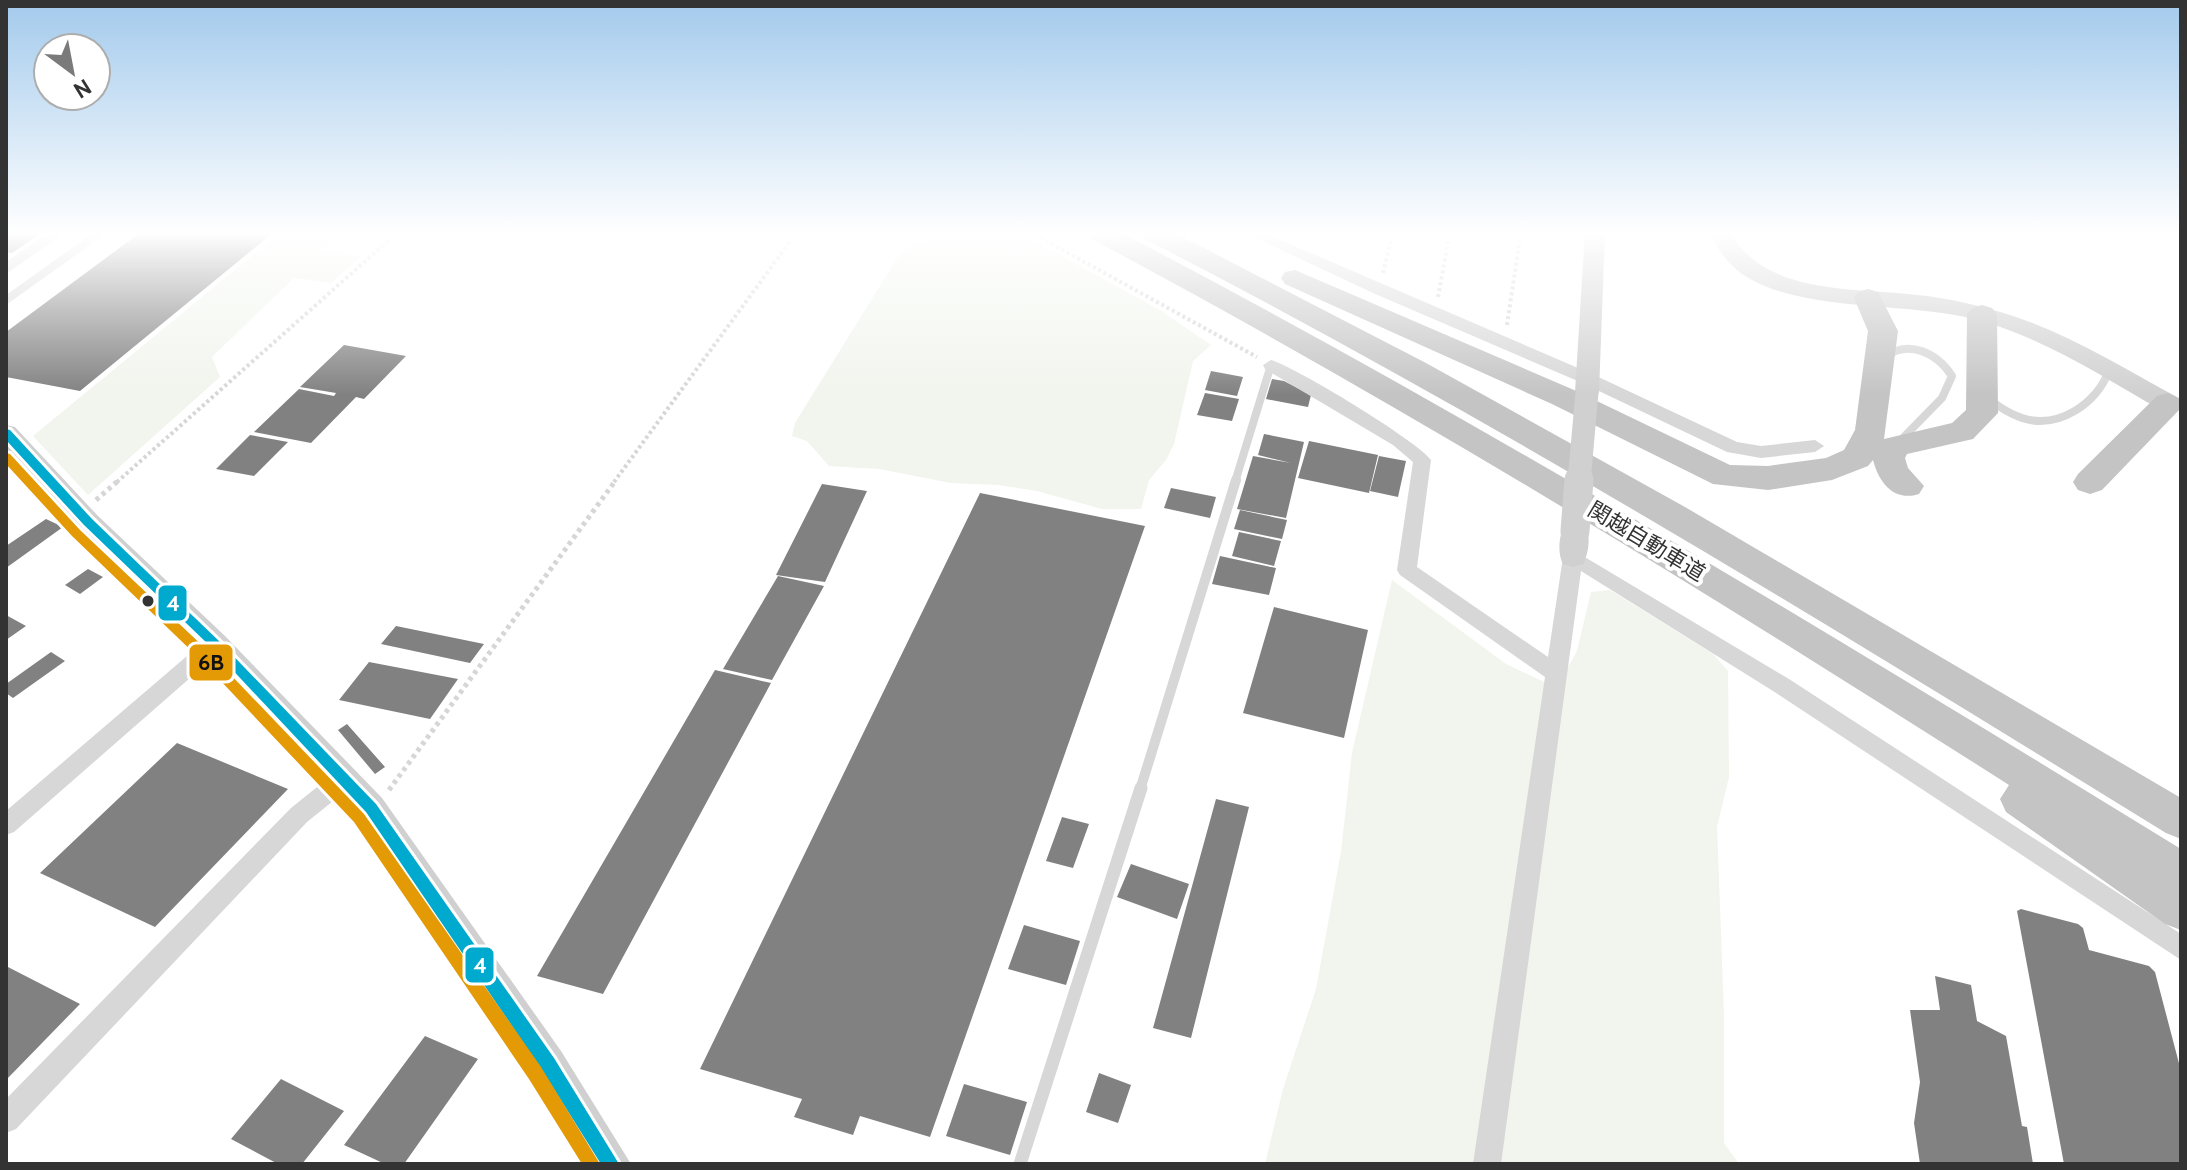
<svg xmlns="http://www.w3.org/2000/svg" width="2187" height="1170" font-family="Cabin,'Noto Sans JP',sans-serif">
<style>
.green{fill:#f1f5ed}
.building{fill:#818181}
.lines{fill:none;stroke-linecap:round;stroke-linejoin:round}
.path-far1{stroke:#d6d6d6;stroke-width:4;stroke-dasharray:3 3;stroke-linecap:butt}
.path{stroke:#d6d6d6;stroke-width:5;stroke-dasharray:4 4;stroke-linecap:butt}
.lane-far2{stroke:#d7d7d7;stroke-width:8}
.lane-far1{stroke:#d7d7d7;stroke-width:10}
.lane{stroke:#d7d7d7;stroke-width:13}
.street{fill:#d7d7d7;fill-rule:evenodd}
.secondary{fill:#d0d0d0;fill-rule:evenodd}
.highway{fill:#c4c4c4;fill-rule:evenodd}
.secondary-bridge-far1{stroke:#d0d0d0;stroke-width:23}
.secondary-bridge{stroke:#d0d0d0;stroke-width:29}
.bus-1-casing{stroke:#fff;stroke-width:6}
.bus-2-casing{stroke:#fff;stroke-width:6}
.bus-1{fill:#00a9ce;fill-rule:evenodd}
.bus-2{fill:#e39a05;fill-rule:evenodd}
.bus-dot{fill:#333;stroke:#fff;stroke-width:3}
.labels{text-anchor:middle;stroke-width:8;stroke-linejoin:round;paint-order:stroke}
.street-label{font-size:22px;fill:#333;stroke:#fff}
.line-badge{stroke:#fff;stroke-width:3}
.badge-label{font-size:22px;text-anchor:middle;font-weight:bold;fill:#fff}
.pale-badge-label{font-size:22px;text-anchor:middle;font-weight:bold;fill:#111}
</style>
<rect width="100%" height="100%" fill="#fff"/>
<!-- green -->
<path class="green" d="M281,232h61l-21,18 41,6 -31,27 -37,-5 -82,79 8,20 -132,118 -55,-59z
M966,232h53l144,80 48,33 -18,16 -19,83 -8,16 -17,20 -8,29h-39l-65,-18 -38,-6 -48,-2 -72,-14 -50,-3 -22,-25 -15,-5 3,-13 104,-168 17,-13 42,-3z
M1392,580l114,84 51,24 20,-37 14,-59 19,-2 103,64 15,17 1,106 -12,50 7,187v129l15,21h-474l18,-75 33,-100 25,-137 11,-99z"/>
<!-- building -->
<path class="building" d="M6,232h37l-31,21 -6,-1z
M141,232h133l-194,159 -74,-14v-45z
M344,345l62,11 -42,43 -8,-2 -45,46 -57,-11 45,-43 35,7 2,-3 -36,-6z
M1211,371l32,6 -6,19 -32,-6z
M1272,379l12,2 27,14 -3,12 -42,-8z
M1205,393l34,6 -7,22 -35,-6z
M1264,434l40,8 -18,76 -49,-9 16,-53 38,7 -33,-8z
M250,435l38,7 -34,34 -38,-7z
M1309,441l69,14 -9,38 -71,-15z
M1379,456l27,5 -8,36 -28,-6z
M822,484l45,7 -42,91 -49,-7z
M1171,488l45,9 -6,21 -46,-10z
M980,493l165,33 -215,611 -70,-21 -7,19 -59,-18 8,-18 -102,-30z
M1240,510l47,10 -5,19 -48,-10z
M46,519l17,8 -57,41v-22z
M1239,532l42,9 -7,25 -42,-10z
M1220,556l56,12 -7,27 -57,-11z
M88,569l15,8 -23,17 -15,-9z
M778,576l46,10 -52,94 -49,-11z
M1274,607l94,23 -24,108 -101,-25z
M6,615l20,11 -20,14z
M396,626l88,18 -14,19 -89,-19z
M51,652l14,9 -52,37 -7,-5v-9z
M369,662l89,17 -28,40 -91,-19z
M715,670l56,13 -168,311 -66,-18z
M347,724l38,43 -10,7 -37,-44z
M177,743l111,46 -133,138 -115,-54z
M1216,799l33,8 -58,231 -38,-10z
M1062,817l27,7 -16,44 -27,-7z
M1131,864l58,20 -12,35 -60,-22z
M2021,909l57,15 5,4 6,22 60,16 6,6 26,99v93h-117l-47,-253z
M1024,925l56,16 -14,44 -58,-16z
M6,966l74,38 -74,76z
M1935,976l36,9 6,36 29,15 16,90 5,1 6,37h-113l-6,-41 6,-41 -10,-72h30z
M425,1036l53,23 -74,105h-19l-41,-19z
M1099,1073l32,12 -13,38 -32,-11z
M281,1079l63,32 -42,53h-24l-47,-25z
M964,1084l63,18 -17,53 -64,-19z"/>
<g class="lines">
<!-- path-far1 -->
<path class="path-far1" d="M1030,232l227,125
M1383,273l10,-41
M1438,297l12,-65
M1507,325l14,-93
M117,482l281,-250
M614,482l183,-250"/>
<!-- path -->
<path class="path" d="M96,500l23,-20
M389,790l227,-310"/>
<!-- lane-far2 -->
<path class="lane-far2" d="M6,300l95,-68
M1885,357c24,-18 52,-4 67,19l-10,22 -44,45
M1989,399c10,8 21,15 33,19 36,12 76,-15 87,-48
M1235,482l36,-117"/>
<!-- lane-far1 -->
<path class="lane-far1" d="M1140,790l96,-310"/>
<!-- lane -->
<path class="lane" d="M1020,1164l121,-376"/>
<!-- street -->
<path class="street" d="M50,232h16l-60,42v-12z
M1243,232h19l330,142 145,68 24,4 54,-6 9,6 -9,6 -54,6 -34,-6 -147,-70 -207,-89z
M1271,360c23,6 148,82 160,100l-14,107 131,90 15,-100 3,-5 7,-2 216,129 392,255v26l-408,-269 -192,-120 -80,593h-28l72,-487 -145,-102 -3,-5 16,-108 -20,-17 -128,-76 -2,-4z
M215,636l7,2 3,6 -3,6 -208,182 -8,3v-24l202,-173z
M345,768l8,3 3,7 -3,7 -46,37 -291,307 -10,4v-34l285,-291 46,-37z"/>
<!-- secondary -->
<path class="secondary" d="M1585,232h20l-6,160 -3,6h-18l-3,-6z
M1709,232h20c39,64 122,55 188,63 32,3 65,11 96,21 58,19 110,52 164,81l3,6 -3,6h-18c-56,-32 -111,-68 -174,-87 -72,-22 -182,-7 -243,-48 -15,-11 -25,-26 -33,-42z
M6,425l9,2 82,88 128,121 157,162 179,253 70,113h-43l-53,-87 -175,-259 -155,-166 -126,-123 -73,-80z
M1575,521l10,3c6,11 4,29 -2,40l-10,3 -10,-3c-6,-11 -4,-29 2,-40z"/>
<!-- highway -->
<path class="highway" d="M1087,232h33c363,190 712,403 1061,617v81l-16,-6 -159,-112 -6,-13 9,-14c-301,-192 -604,-379 -919,-547z
M1140,232h33l253,131 259,144 496,291v41l-15,-6c-336,-207 -671,-414 -1023,-595z
M1295,270l279,120 156,75 38,1 58,-8 18,-8 11,-20 13,-99 -14,-33 4,-6 10,-3 10,3 20,39 -14,108 68,-16 14,-13 1,-96 5,-6 10,-3 10,3 5,6 1,99 -25,26 -66,15 -2,4 3,10 16,18 -5,8c-25,8 -40,-11 -46,-34l-5,6 -36,14 -64,10 -55,-6 -161,-80 -267,-120 -4,-6 4,-6z
M2168,393l13,6 -2,11 -77,80 -12,4 -12,-4 -5,-8 5,-8 79,-78z"/>
<!-- secondary-bridge-far1 -->
<path class="secondary-bridge-far1" d="M1579,482l8,-90"/>
<!-- secondary-bridge -->
<path class="secondary-bridge" d="M1575,531l4,-51"/>
<defs>
<path id="bus-1" d="M6,429l4,1 82,89 127,122 157,163 178,254 65,106h-18l-59,-94 -176,-258 -155,-165 -127,-122 -78,-85z"/>
<path id="bus-2" d="M6,453l4,1 70,76 128,121 156,163 177,253 59,97h-18l-53,-85 -175,-257 -154,-163 -128,-123 -66,-72z"/>
</defs>
<!-- bus-1 casing -->
<use href="#bus-1" class="bus-1-casing"/>
<!-- bus-2 casing -->
<use href="#bus-2" class="bus-2-casing"/>
<!-- bus-1 -->
<use href="#bus-1" class="bus-1"/>
<!-- bus-2 -->
<use href="#bus-2" class="bus-2"/>
</g>
<!-- sky -->
<linearGradient id="sky" x2="0" y2="1"><stop stop-color="#a3caec"/><stop offset="0.59" stop-color="#fff"/><stop offset="1" stop-color="#fff" stop-opacity="0"/></linearGradient>
<rect width="2187" height="395" fill="url(#sky)"/>
<!-- markers -->
<circle class="bus-dot" cx="148" cy="601" r="7"/>
<g class="labels">
<!-- street labels -->
<g class="street-label">
<text transform="translate(1647 541) rotate(31)" y="8">関越自動車道</text>
</g>
</g>
<g class="line-badge">
<rect x="157" y="584" width="31" height="38" rx="8" fill="#00a9ce"/>
<rect x="188" y="643" width="46" height="39" rx="8" fill="#e39a05"/>
<rect x="464" y="946" width="31" height="38" rx="8" fill="#00a9ce"/>
</g>
<g class="badge-label">
<text x="173" y="611">4</text>
<text x="480" y="973">4</text>
</g>
<g class="pale-badge-label">
<text x="211" y="670">6B</text>
</g>
<!-- border -->
<rect width="2187" height="1170" fill="none" stroke="#333333" stroke-width="16"/>
<!-- north arrow -->
<g transform="translate(72 72) rotate(148)"><circle r="38" fill="#ffffff" stroke="#adadad" stroke-width="2"/>
<path d="M0-6L14 30L0 20L-14 30Z" fill="#7a7a7a"/>
<text y="-12" font-size="22" font-weight="bold" text-anchor="middle" fill="#333333">N</text>
</g>
</svg>
